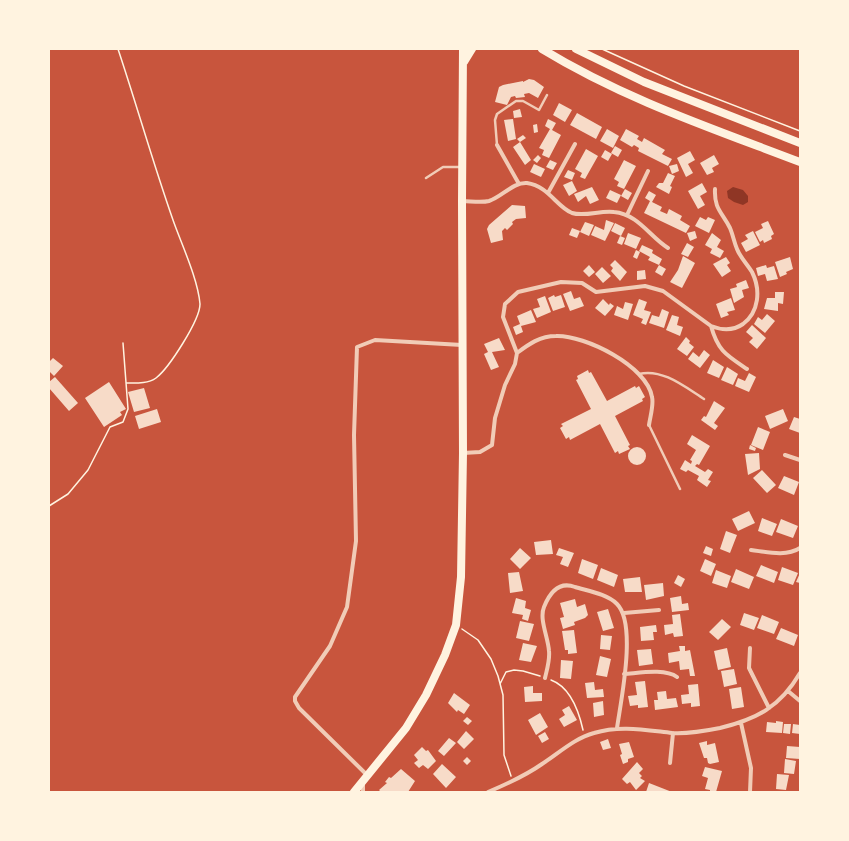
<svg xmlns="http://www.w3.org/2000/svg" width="849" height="841" font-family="'Archivo Narrow',sans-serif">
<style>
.water{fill:#8f3625}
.building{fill:#f7dbc8}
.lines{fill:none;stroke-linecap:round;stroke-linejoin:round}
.path{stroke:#fff3e0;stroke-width:1.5}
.service{stroke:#f1ccb7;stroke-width:2.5}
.minor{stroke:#f1ccb7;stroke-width:4}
.trunk{stroke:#fff3e0;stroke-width:8}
</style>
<rect width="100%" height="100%" fill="#c8553d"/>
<!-- water -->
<path class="water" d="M733,187l10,3 5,6v6l-5,3 -9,-3 -6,-4 -1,-7z"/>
<!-- building -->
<path class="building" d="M529,79l5,1 10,7 -6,11 -9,-5 -5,1 1,3 -9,1 -1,-2 -4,1 -4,8 -12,-3 4,-15 4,-2 20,-4v1z
M559,103l13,7 -7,12 -12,-7z
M520,109l2,8 -8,1 -1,-7z
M577,113l25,14 -6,12 -26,-14z
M513,119l3,20 -8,2 -4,-21z
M548,119l8,4 -4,7 9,5 -12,23 -7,-3 2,-5 -5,-2 11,-19 -5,-3z
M537,124l1,8 -4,1 -1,-8z
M607,129l12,7 -6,12 -13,-7z
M626,129l13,7 -2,3 5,3 2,-4 21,12 -3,4 10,5 -4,7 -30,-15 1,-3 -5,-3 -2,2 -12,-7z
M523,135l3,3 -6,4 -3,-3z
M520,142l11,18 -6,5 -12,-18z
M615,146l7,4 -4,7 -7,-4z
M586,149l12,7 -13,23 -5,-2 2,-4 -7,-4z
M605,150l7,4 -4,7 -7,-4z
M690,151l5,9 -7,4 5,9 -7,4 -9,-19z
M538,155l3,3 -4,5 -4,-3z
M714,155l5,9 -7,4 2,4 -7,3 -7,-12z
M550,160l7,3 -4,7 -7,-3z
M624,160l12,6 -12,23 -7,-3 2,-4 -5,-3z
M534,164l11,5 -4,8 -11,-5z
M677,164l2,7 -7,3 -3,-8z
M568,170l7,3 -3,7 -8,-3z
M668,173l7,3 -5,10 2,1 -3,7 -13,-7 3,-4h4z
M572,181l5,10 -8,5 -6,-11z
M702,183l5,9 -7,4 5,9 -7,4 -10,-18z
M592,187l7,13 -9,4 -4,-8 -8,6 -4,-8z
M625,189l7,4 -4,7 -7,-4z
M610,190l11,5 -4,8 -11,-5z
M649,191l7,4 -4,7 10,5 -2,4 7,3 2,-5 13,7 -2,4 10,6 -4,7 -42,-20 6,-12 -5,-3z
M512,205l13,1 1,12 -10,1 -4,3 1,2 -6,6 -2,-2 -3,3 1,9 -12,3 -4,-14 2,-4z
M700,217l6,3 2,-3 7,3 -6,13 -14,-7z
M606,220l8,3 -9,18 -14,-6 4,-9 9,4z
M768,221l6,13 -3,2 1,3 -8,4 -1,-3 -3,2 -5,-10 8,-4 -2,-4z
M585,222l9,3 -5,11 -9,-4z
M615,223l10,5 -4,8 -10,-5z
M572,228l8,3 -3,7 -8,-3z
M695,231l2,7 -7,3 -3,-8z
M753,231l7,14 -14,7 -5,-9 7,-4 -3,-4z
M628,233l13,5 -5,11 -12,-5z
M712,233l9,7 -4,7 7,4 -4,7 -10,-5 2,-4 -7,-4z
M620,236l5,2 -3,7 -5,-2z
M687,243l7,4 -6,10 -7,-3z
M642,245l11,5 -1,3 10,6 -3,6 -11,-5 2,-3 -11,-6z
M636,250l4,2 -3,7 -4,-2z
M683,256l12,7 -13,25 -12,-6 8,-12z
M726,257l4,6 -3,2 4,6 -9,6 -9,-13z
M790,257l3,12 -7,3 1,2 -7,3 -5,-15z
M615,260l12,12 -7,9 -9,-10 2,-3 -3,-3z
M589,265l6,7 -6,5 -6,-6z
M659,265l7,4 -4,7 -7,-4z
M766,265l1,3 7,-2 4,13 -11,2 -2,-7 -7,2 -2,-8z
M602,267l9,9 -8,7 -8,-9z
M645,270l1,9 -9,1v-9z
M746,280l3,8 -7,2 2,7 -10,6 -4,-14 7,-2 -1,-3z
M571,291l3,8 6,-2 4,9 -14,5 -7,-17z
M775,292h9l-1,12 -5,-1v8l-14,-2 3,-11h8z
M554,295l1,2 6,-2 4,12 -12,4 -5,-13z
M545,296l6,16 -14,6 -4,-9 7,-2 -3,-8z
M731,298l4,12 -8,2 2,3 -8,3 -5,-14z
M603,299l6,6 1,-2 4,3 -9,10 -10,-8z
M639,299l8,3 -3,8 7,2 -5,13 -5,-2 2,-4 -10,-4z
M625,302l8,2 -5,16 -14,-5 3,-9 6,3z
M662,309l7,3 -5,16 -15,-5 3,-8 7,2z
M531,310l5,12 -15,4 2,6 -7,3 -3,-8 7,-3 -3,-8z
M767,314l8,7 -10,12 -11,-9 4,-7 4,3z
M672,315l7,2 -2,8 6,2 -3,9 -14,-6z
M752,325l14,13 -9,11 -8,-7 4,-4 -7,-6z
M686,337l4,4 -1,2 5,4 -7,9 -10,-7z
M499,338l6,12 -13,2 7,15 -8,3 -7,-16 4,-2 -4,-8z
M704,350l6,5 -10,13 -12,-9 5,-7 6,5z
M53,358l10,8 -9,10 -5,-5v-9z
M713,360l11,7 -5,11 -12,-5z
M727,367l11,7 -5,11 -12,-5z
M588,370l1,3 2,-1 16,29 28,-15 1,2 3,-2 6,11 -3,2 1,2 -28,15 15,29 -2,1 2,3 -11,5 -1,-3 -3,2 -15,-29 -30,16 -1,-3 -3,2 -6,-11 3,-2 -2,-2 30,-15 -15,-29 2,-1 -1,-3z
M749,373l7,4 -7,15 -14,-6 3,-8 7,3z
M55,377l23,26 -9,8 -20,-23v-6z
M109,382l17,27 -6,3 2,3 -18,12 -19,-29z
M144,388l6,20 -16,4 -6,-20z
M714,401l11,7 -11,15 4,3 -3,4 -14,-10 3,-4 2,1z
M157,409l4,13 -22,7 -4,-13z
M783,409l5,12 -18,8 -5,-13z
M794,417l6,2v14l-11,-4z
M758,427l12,5 -7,18 -12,-5z
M692,435l18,11 -11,19 -2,-1 -2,2 10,6 3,-3 5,3 -5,8 3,1 -4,6 -10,-7 2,-4 -11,-6 -2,2 -6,-3 5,-9 6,4 1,-3 -2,-1 6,-10 -9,-6z
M750,445l6,3 -1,3 -6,-2z
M628 456a9 9 0 1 1 18 0a9 9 0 1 1-18 0Z
M759,453l1,16 -12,6 -3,-21z
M762,470l14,15 -9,8 -14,-15z
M784,476l15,6 -5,13 -16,-7z
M749,511l6,12 -17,8 -6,-12z
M762,518l15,6 -5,12 -14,-5z
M781,519l17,7 -5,12 -17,-6z
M726,531l11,4 -7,18 -10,-4z
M551,540l2,14 -17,1 -2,-13z
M706,546l7,3 -2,7 -8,-3z
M520,548l11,10 -11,11 -10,-10z
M559,548l15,5 -6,14 -8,-3 3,-7 -7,-2z
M582,559l16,6 -5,14 -15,-6z
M705,559l11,5 -5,12 -11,-5z
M761,565l17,7 -4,11 -18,-7z
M782,567l16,6 -5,12 -15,-5z
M601,568l17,7 -4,12 -17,-7z
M736,569l18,8 -5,12 -18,-7z
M716,570l15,6 -4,12 -15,-5z
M519,572l4,19 -13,2 -2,-20z
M800,573v10l-4,-1z
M678,575l7,4 -4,8 -7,-4z
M640,577l2,15h-17l-2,-13z
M663,583l1,13 -18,4 -2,-15z
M681,596l1,8 6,-1 1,7 -17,2 -2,-14z
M516,598l10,3 -1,7 6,2 -3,11 -6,-2 1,-4 -11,-2z
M575,599l2,8 8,-3 3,11 -3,3 -11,4 1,3 -12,4 -3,-11 4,-1 -4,-14z
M608,609l6,19 -11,3 -6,-19z
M744,613l15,5 -5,12 -14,-5z
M680,614l3,22 -9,1 -1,-4 -8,2 -1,-10 9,-1 -1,-9z
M762,615l17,7 -5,12 -17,-6z
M722,619l9,8 -13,13 -9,-8z
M520,621l14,3 -5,17 -13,-3z
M656,625l1,7h-4l1,8 -13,1 -1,-14z
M781,628l17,7 -4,11 -18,-7z
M574,630l3,23 -9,1v-4h-3l-3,-19z
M601,635l11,1 -2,14 -10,-1z
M523,643l14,3 -6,16 -12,-2z
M679,646h6v5l5,-1 5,26h-5l-1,-7 -9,1 -1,-9 -10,2 -1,-10 12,-2z
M727,648l4,19 -13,3 -4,-19z
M651,649l2,15 -14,2 -2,-16z
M600,656l11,3 -4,18 -11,-2z
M561,660l12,1 -2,18 -11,-1z
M734,669l3,15 -13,3 -3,-16z
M645,681l3,26 -10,1v-3l-8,1 -2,-10 9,-1 -2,-13z
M594,682l1,8 8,-1 1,8 -17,1 -2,-15z
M698,684l2,22 -9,1v-4l-9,1 -1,-9 8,-1 -1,-9z
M533,686v7h9v8l-17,1 -1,-15z
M741,687l3,20 -12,2 -3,-20z
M666,691l1,8 9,-1 2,9 -23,3 -1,-10h4l-1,-8z
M454,693l16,12 -6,9 -6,-4 -1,2 -9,-9z
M603,701l1,14 -10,2 -1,-14z
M569,706l8,14 -13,7 -5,-8 6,-4 -3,-5z
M540,713l8,14 -12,8 -8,-15z
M467,717l5,4 -4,4 -5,-4z
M776,721l7,1 -1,11 -16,-1 1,-10 9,1z
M784,724h7l-1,10 -7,-1z
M793,724l7,1v9l-8,-1z
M466,731l8,8 -10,10 -7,-7z
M545,732l4,7 -7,4 -4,-7z
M449,738l7,5 -12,13 -6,-5z
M608,739l3,9 -8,2 -3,-8z
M707,741v4l8,-2 4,19 -9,2 -2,-1 -1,-5h-3l-5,-15z
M629,742l5,15 -6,2v3l-5,2 -3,-9 2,-1 -3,-10z
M787,746l13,1v12l-14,-1z
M422,747l4,4 2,-1 8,11 -8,8 -5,-4 -4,3 -5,-5 4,-3 -4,-5z
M467,757l4,4 -4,4 -4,-4z
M785,759l11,2 -2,13 -10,-1z
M637,762l6,7 -4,4 3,3 -2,2 5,3 -9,9 -6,-8 -3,2 -5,-5z
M442,764l14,13 -10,11 -13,-14z
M705,767l17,4 -6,21h-6v-2l-5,-1 3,-11 -6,-2z
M401,769l14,12 -7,11h-27l-2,-2 8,-7 -2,-1 4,-5 2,1z
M777,774l12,1 -3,15 -10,-1z
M649,783l23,9h-26z"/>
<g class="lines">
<!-- path -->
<path class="path" d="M118,49c19,57 35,114 55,171 8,23 25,59 27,84 0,16 -31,64 -44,74 -8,6 -21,5 -30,5
M602,49l82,37 116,45
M49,506l19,-12 20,-24 22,-43 13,-5 5,-13 -5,-66
M462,629l16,11 13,19 7,17 5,19 1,60 7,21
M551,680c19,7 28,32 32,50
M500,684l6,-12 8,-2 9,1 17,5"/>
<!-- service -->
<path class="service" d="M497,145l-2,-25 2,-6 19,-13h7l16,9 8,-15
M426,178l17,-11h17
M639,374c23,-6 46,13 65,25
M649,425l31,64"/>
<!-- minor -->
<path class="minor" d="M497,145l22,39
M548,193l27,-49
M462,201c8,0 19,2 27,0 13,-4 24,-19 38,-18 21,3 30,24 45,30 13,4 29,-3 42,-1 24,2 36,25 54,36
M627,215l21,-44
M711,326c7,25 15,29 36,43
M517,353c12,-9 23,-17 39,-17 29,-1 91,30 96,61 2,8 -2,20 -3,28
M463,453l17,-1 12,-7 3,-27 10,-33 10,-21 2,-11 -14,-36 2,-13 13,-12 43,-10 21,1 14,9 49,-6 18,5 48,35c10,4 22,5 32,-2 16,-12 18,-34 9,-52 -5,-8 -12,-15 -15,-23 -3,-7 -4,-14 -7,-21 -8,-16 -16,-19 -15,-39
M785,455l15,5
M751,550c16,2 35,7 49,-2
M624,613l35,-3
M750,648l-1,20 20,40
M624,674c15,-1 41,-6 53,3
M545,678c2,-9 5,-18 4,-27 -1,-14 -10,-32 -5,-44 6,-15 15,-26 31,-20 13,4 32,7 42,17 20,20 4,96 0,124
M788,691l12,10
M741,723l10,45 -1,24
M670,763l3,-30
M367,775l-68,-67 -4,-7v-4l35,-51 17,-39 9,-66 -2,-106 3,-88 18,-7 87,5
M363,792v-10
M488,792c19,-8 37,-16 54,-28 17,-11 33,-26 52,-31 26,-8 51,-3 78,0 16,1 33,-2 48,-5 37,-9 60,-21 80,-55"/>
<!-- trunk -->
<path class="trunk" d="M542,49c82,50 169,79 258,113
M576,49l68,33 156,61
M464,62l8,-13
M354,792l52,-64 20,-33 19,-40 11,-30 5,-48 2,-124 -1,-252 1,-152"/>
</g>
<!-- border -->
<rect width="849" height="841" fill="none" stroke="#fff3e0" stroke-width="100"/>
</svg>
